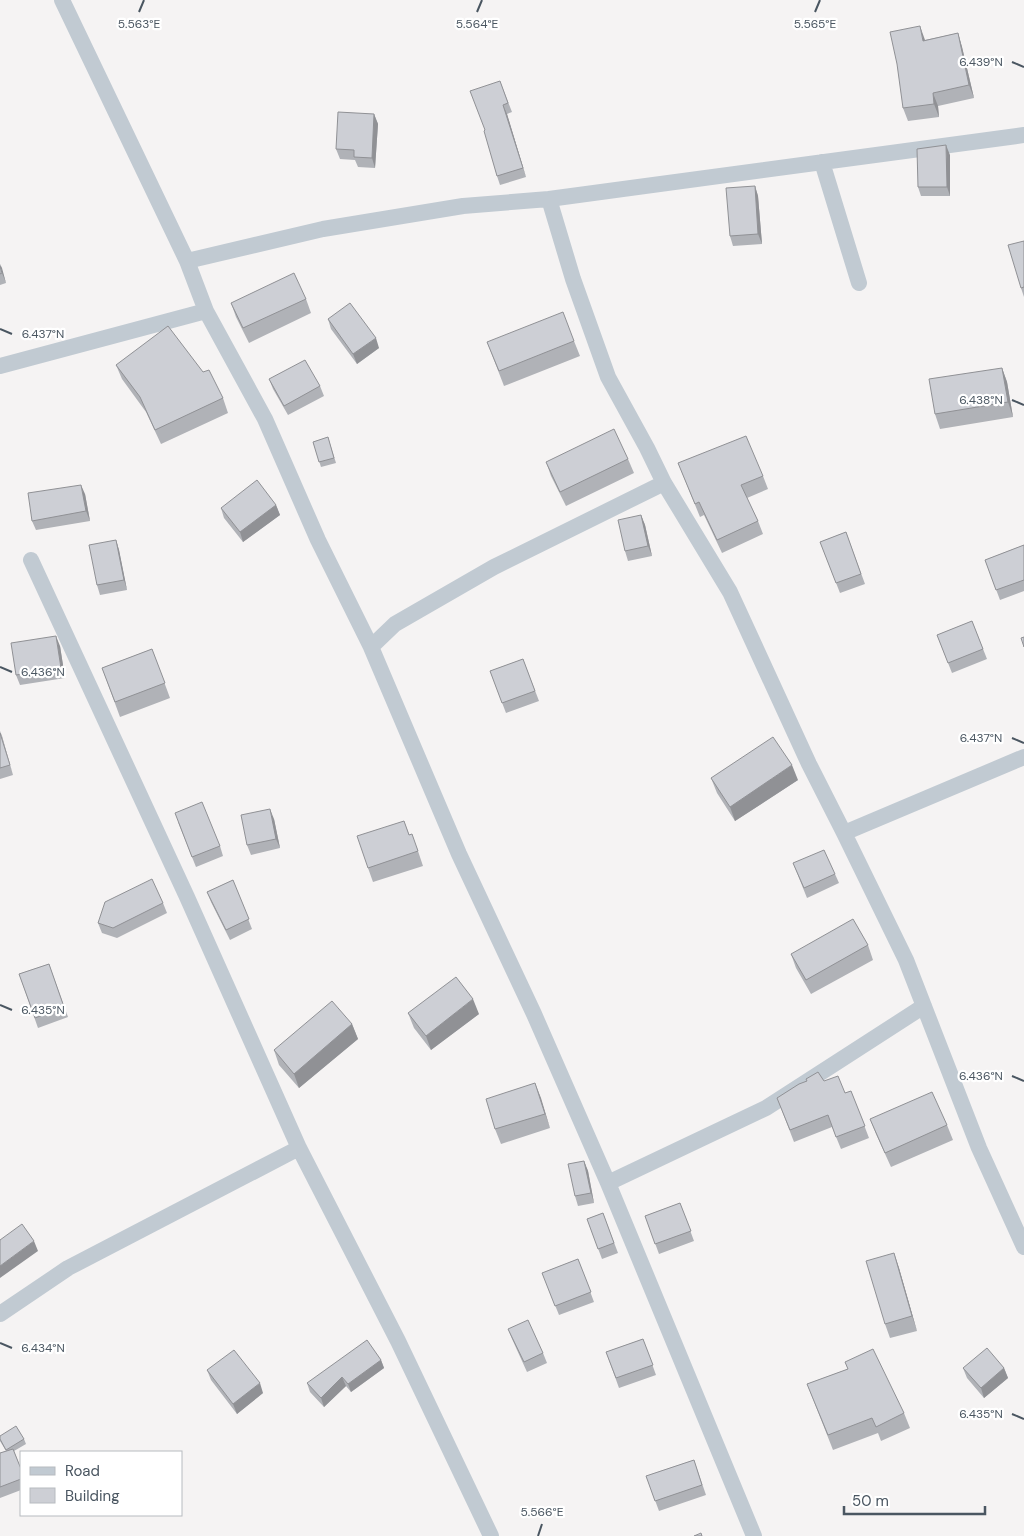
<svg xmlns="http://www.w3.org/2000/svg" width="1024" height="1536" font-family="'DM Sans',sans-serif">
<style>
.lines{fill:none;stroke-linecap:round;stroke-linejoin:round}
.street{stroke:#c1cad2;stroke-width:16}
.wall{fill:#b0b2b7}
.shaded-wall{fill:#909195}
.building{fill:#cdcfd5;stroke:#909195}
.ticks{fill:none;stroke:#4a5661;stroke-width:2}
.ticks-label{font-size:12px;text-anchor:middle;fill:#4a5661;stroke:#fff;stroke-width:4.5;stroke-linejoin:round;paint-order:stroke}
</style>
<rect width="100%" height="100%" fill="#f5f3f3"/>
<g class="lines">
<!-- street -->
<path class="street" d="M62,0l125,261
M822,162l37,121
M549,199l475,-64
M0,366l206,-55
M31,560l156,337 112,251 99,193 93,195
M371,647l24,-23 99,-57 170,-84
M844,833l180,-76
M608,1183l158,-75 158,-102
M0,1314l68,-46 231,-120
M754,1536l-146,-353 -74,-169 -75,-160 -88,-207 -53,-107 -53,-121 -59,-108 -19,-50 136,-32 140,-23 86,-7 24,80 35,98 39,71 17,35 66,109 79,172 35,69 62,127 73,188 45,99"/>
</g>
<!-- wall -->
<path class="wall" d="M958,33l4,14 12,51 -36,8 1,11 -31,4 -5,-13 22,-68z
M500,81l12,31 -5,2 19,63 -26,8 -3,-9 -12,-46z
M374,114l4,10 -3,44 -17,-1 -3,-7 -15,-1 -4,-10z
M950,155v41h-29l-3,-9z
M755,186l3,10 4,48 -29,2 -3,-10z
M1024,241v56l-3,-9z
M0,264l6,19 -6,2z
M306,299l5,14 -62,30 -13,-26 -5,-14z
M328,319l51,29 -22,16 -26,-35z
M574,341l6,15 -76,30 -17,-44z
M116,365l107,33 5,15 -67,31 -15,-32 -24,-33z
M1002,368l5,14 6,35 -73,12 -5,-15z
M269,379l51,7 4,10 -36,19 -15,-26z
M328,437l8,26 -15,4 -8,-25z
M628,459l6,14 -68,33 -15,-30 -5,-14z
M678,463l85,13 5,13 -21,9 11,23 5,13 -41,19 -18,-38 -4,2z
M85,494l5,27 -54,9 -4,-9z
M276,505l4,10 -37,27 -19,-24 -3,-10z
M641,515l4,10 7,31 -24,5 -3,-10z
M846,532l19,52 -25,9 -20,-51z
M116,540l3,10 8,40 -27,5 -3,-10z
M1024,545v46l-24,9 -15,-40z
M972,621l15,38 -35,14 -15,-38z
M60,646l5,32 -45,7 -4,-10z
M152,649l18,49 -50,19 -18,-49z
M523,659l16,42 -33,12 -16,-42z
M0,731l13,44 -13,4z
M711,778l87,2 -63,41 -18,-28z
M274,819l6,29 -29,7 -4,-10z
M404,821l5,13 8,14 6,18 -50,16 -5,-14z
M178,822l42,24 3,10 -27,11z
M793,863l42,11 4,9 -32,15z
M233,880l19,49 -22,11 -19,-38 -4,-10z
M163,903l4,10 -50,25 -15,-5 -4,-10z
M868,945l5,15 -62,34 -15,-26 -5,-14z
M49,964l19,53 -30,11 -19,-54z
M408,1013l71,1 -48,36 -17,-22z
M352,1024l6,15 -59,49 -20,-23 -5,-15z
M824,1081l21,12 6,-2 18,47 -28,11 -9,-22 -38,15 -17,-44z
M535,1083l15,45 -49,16 -6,-15z
M870,1119l77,6 6,15 -62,27 -15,-33z
M584,1161l4,10 6,32 -16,3 -3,-10z
M680,1203l14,38 -35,13 -14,-38z
M603,1213l15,40 -16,6 -15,-40z
M894,1253l5,15 18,63 -27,7 -5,-14z
M578,1259l16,43 -35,13 -17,-42z
M508,1329l35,24 4,10 -20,9 -15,-33z
M643,1339l13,36 -37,13 -13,-36z
M381,1360l3,8 -33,24 -5,-6 -22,21 -14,-15 -3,-9z
M845,1362l59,51 6,15 -29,13 -3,-8 -45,17 -26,-66 41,-15z
M963,1368h41l4,10 -24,20 -17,-20z
M207,1370l56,23 -26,21 -26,-34z
M0,1436l24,3 2,5 -12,7 7,18v21l-21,8v-45l6,-2 -6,-10z
M694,1460l12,35 -47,16 -13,-35z"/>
<!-- shaded-wall -->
<path class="shaded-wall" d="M920,26l5,14 3,14 -5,-13z
M958,33l4,14 12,51 -5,-13z
M933,93l5,13 1,11 -5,-13z
M503,105l4,9 19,63 -3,-9z
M374,114l4,10 -3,44 -3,-10z
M946,145l4,10v41l-3,-9z
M755,186l3,10 4,48 -4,-10z
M0,264l2,4 4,15 -4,-10z
M376,338l3,10 -22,16 -4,-10z
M1002,368l5,14 6,35 -5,-15z
M81,485l4,9 5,27 -4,-10z
M276,505l4,10 -37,27 -3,-10z
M641,515l4,10 7,31 -4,-10z
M116,540l3,10 8,40 -3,-10z
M56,636l4,10 5,32 -4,-10z
M0,731l2,5 11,39 -3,-10z
M792,765l6,15 -63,41 -5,-14z
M270,809l4,10 6,29 -4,-9z
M473,999l6,15 -48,36 -5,-14z
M352,1024l6,15 -59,49 -5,-14z
M535,1083l6,15 9,30 -5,-14z
M584,1161l4,10 6,32 -3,-10z
M34,1241l4,10 -38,27v-12z
M894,1253l5,15 18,63 -5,-15z
M381,1360l3,8 -33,24 -3,-8z
M1004,1368l4,10 -24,20 -3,-10z
M342,1377l4,9 -22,21 -3,-9z
M260,1383l3,10 -26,21 -4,-10z"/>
<!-- building -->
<path class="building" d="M920,26l3,15 35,-8 11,52 -36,8 1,11 -31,4 -6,-44 -7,-32z
M500,81l8,22 -5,2 20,63 -26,8 -13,-45 1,-1 -15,-39z
M338,112l36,2 -2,44 -18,-1v-7l-18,-1z
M946,145l1,42h-29l-1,-38z
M755,186l3,48 -28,2 -4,-48z
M1024,241v46l-3,1 -13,-43z
M0,266l2,7 -2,1z
M294,273l12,26 -63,29 -12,-25z
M350,303l26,35 -23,16 -25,-35z
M563,312l11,29 -75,30 -12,-29z
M168,326l35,46 6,-2 14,28 -68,32 -15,-33 -24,-32z
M305,360l15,26 -36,20 -15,-27z
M1002,368l6,34 -73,12 -6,-35z
M614,429l14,30 -68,33 -14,-30z
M746,436l17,40 -22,9 17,36 -41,19 -18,-38 -4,2 -17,-41z
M328,437l6,21 -15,4 -6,-20z
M257,480l19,25 -36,27 -19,-24z
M81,485l5,26 -54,10 -4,-28z
M641,515l7,31 -23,5 -7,-31z
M846,532l15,42 -25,9 -16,-41z
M116,540l8,40 -27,5 -8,-40z
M1024,545v35l-28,10 -11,-30z
M972,621l11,28 -35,14 -11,-28z
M56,636l5,32 -45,7 -5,-32z
M1024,637v10l-3,-9z
M152,649l13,34 -50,19 -13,-34z
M523,659l12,32 -33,12 -12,-32z
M0,733l10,32 -10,3z
M773,737l19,28 -62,42 -19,-29z
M202,802l18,44 -28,11 -17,-44z
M270,809l6,30 -29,6 -6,-30z
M404,821l5,14 3,-1 6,17 -50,17 -11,-32z
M824,850l11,24 -31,14 -11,-25z
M152,879l11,24 -50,25 -15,-5 7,-21z
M233,880l16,39 -23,11 -19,-38z
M853,919l15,26 -62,35 -15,-26z
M49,964l15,43 -29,11 -16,-44z
M456,977l17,22 -47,37 -18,-23z
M332,1001l20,23 -58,50 -20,-24z
M818,1072l6,9 14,-5 7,17 6,-2 14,35 -29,11 -8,-22 -38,15 -13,-32 22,-14 8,-3 -1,-2z
M535,1083l10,31 -50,15 -9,-30z
M932,1092l15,33 -62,28 -15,-34z
M584,1161l7,32 -16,3 -7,-32z
M680,1203l11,28 -36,13 -10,-28z
M603,1213l11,30 -16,6 -11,-30z
M22,1224l12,17 -34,25v-26z
M894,1253l18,63 -27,8 -19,-63z
M578,1259l13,33 -36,14 -13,-33z
M528,1320l15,33 -19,9 -16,-33z
M643,1339l10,26 -37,13 -10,-26z
M367,1340l14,20 -33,24 -6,-7 -21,21 -14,-15z
M987,1348l17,20 -23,20 -18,-20z
M873,1349l31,64 -28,14 -4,-9 -44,17 -21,-51 41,-15 -3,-7z
M234,1350l26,33 -27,21 -26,-34z
M16,1426l8,13 -18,11 -6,-11v-3z
M13,1449l8,20v10l-21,8v-34z
M694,1460l8,25 -47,16 -9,-25z
M701,1533l1,3h-8z"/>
<!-- ticks -->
<path class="ticks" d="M139,12l5,-12M477,12l5,-12M815,12l5,-12M1012,62l12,5M0,329l12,5M1012,400l12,5M0,667l12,5M1012,738l12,5M0,1005l12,5M1012,1076l12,5M0,1343l12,5M1012,1414l12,5M538,1536l4,-12"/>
<g class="ticks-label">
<text x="477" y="28">5.564°E</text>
<text x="139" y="28">5.563°E</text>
<text x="815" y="28">5.565°E</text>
<text x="981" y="66">6.439°N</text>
<text x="43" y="338">6.437°N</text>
<text x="981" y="404">6.438°N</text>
<text x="43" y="676">6.436°N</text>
<text x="981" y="742">6.437°N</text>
<text x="43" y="1014">6.435°N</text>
<text x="981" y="1080">6.436°N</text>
<text x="43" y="1352">6.434°N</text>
<text x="981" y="1418">6.435°N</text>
<text x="542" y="1516">5.566°E</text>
</g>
<!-- legend -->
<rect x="20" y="1451" width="162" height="65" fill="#ffffff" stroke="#b7bbc0"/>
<rect x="30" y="1467" width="25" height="8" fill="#c1cad2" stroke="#b7bbc0"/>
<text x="65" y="1476" font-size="15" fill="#4a5661">Road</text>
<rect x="30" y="1488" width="25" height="15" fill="#cdcfd5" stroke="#b7bbc0"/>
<text x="65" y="1501" font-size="15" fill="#4a5661">Building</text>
<!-- scale -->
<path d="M844 1506v8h141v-8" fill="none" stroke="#4a5661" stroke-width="2.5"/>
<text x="852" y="1506" font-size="15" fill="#4a5661" stroke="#ffffff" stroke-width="4" paint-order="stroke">50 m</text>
</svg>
